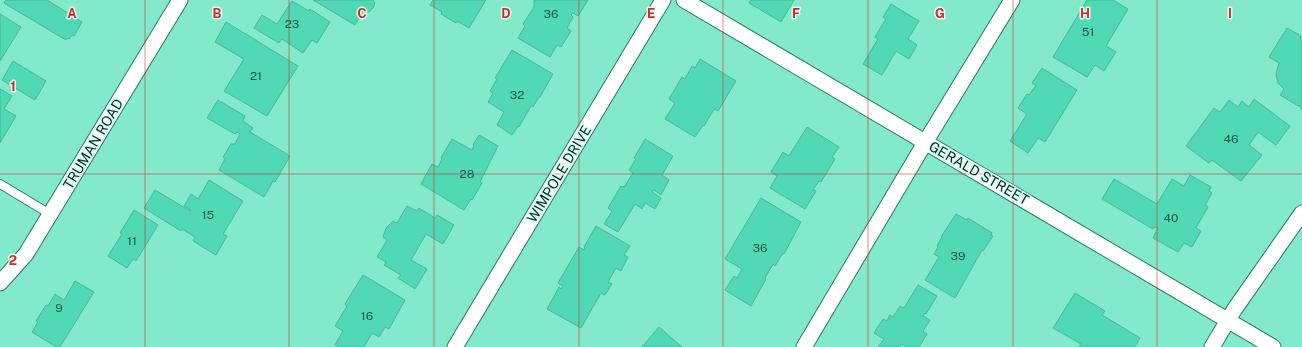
<svg xmlns="http://www.w3.org/2000/svg" width="1302" height="347" font-family="'Public Sans',sans-serif">
<style>
.building{fill:#51d8b5;stroke:#4db69a}
.lines{fill:none;stroke-linecap:round;stroke-linejoin:round}
.lane-casing{stroke:#2a7b66;stroke-width:10}
.street-casing{stroke:#2a7b66;stroke-width:17}
.lane{stroke:#fff;stroke-width:8}
.street{stroke:#fff;stroke-width:15}
.grid{fill:none;stroke:#d62828;stroke-width:1;stroke-opacity:0.55}
.labels{text-anchor:middle;stroke-width:3;stroke-linejoin:round;paint-order:stroke}
.number-label{font-size:12px;fill:#1a5647}
.street-label{font-size:14px;fill:#082a22;stroke:#d7fdf0}
.grid-label{font-size:13px;text-anchor:middle;font-weight:bold;fill:#d62828;stroke:#d7fdf0;stroke-width:3;stroke-linejoin:round;paint-order:stroke}
</style>
<rect width="100%" height="100%" fill="#82e9cb"/>
<!-- building -->
<path class="building" d="M6,0h41l35,22 -8,14 -2,-1 -3,4 -2,-1 -1,2 -62,-37z
M313,0h60l2,3 -2,5 -4,4h-6l-8,13z
M433,0h53l-17,28 -12,-7 -1,2 -15,-9 1,-2 -12,-7z
M534,0h54l-10,16 -5,-3 -2,2 2,2 -6,11 4,3 -10,16 -4,-2 -7,12 -32,-19 7,-12 -2,-2 11,-17z
M751,0h43l-13,22 -32,-19z
M1087,0h26l15,9 -22,37 10,6 -12,19 -9,-6 -8,12 -34,-20z
M292,1l17,10 1,-2 20,13 -13,21 -5,-3 -9,13 -21,-14 -3,4 -25,-15 8,-13 15,9z
M891,4l28,17 -11,18 9,6 -8,14 -13,-8 -14,24 -19,-11 15,-25 -3,-2 11,-18 -3,-2z
M0,14l21,13 -21,34z
M226,22l72,44 -31,50 -43,-25 20,-32 -29,-17z
M1287,28l14,8 -1,2 2,2v70l-2,-3 -20,-12 4,-6 -6,-6 -2,-9 3,-11 -10,-6z
M512,50l41,24 -13,23h-1l-6,10 -2,-1 -12,21 -1,-1 -6,9 -15,-10 7,-13 -16,-10 5,-9 -3,-2 7,-12 -2,-1z
M700,59l36,22 -18,30 -4,-2 -10,17 -1,-1 -8,12 -30,-18 10,-16 -6,-4 13,-22 3,2 7,-13 3,2z
M13,61l33,20 -11,19 -33,-20z
M1042,68l35,22 -32,52 -7,-4 -10,15 -18,-12 17,-27 -9,-6 9,-14 2,1 7,-10 -4,-2z
M0,89l12,7 -8,13 12,7 -16,27z
M1254,99l36,27 -14,19 -18,-13 -9,13 13,10 -21,26 -29,-21 -3,3 -23,-17 28,-38 6,4 9,-12 9,7 4,-6 7,6z
M218,100l27,16 -2,5 10,7 -3,4 40,24 -15,26 -2,-1 -9,16 -45,-27 6,-11 -2,-2 8,-13h4l5,-10 -3,-2 -2,2 -28,-16z
M807,127l32,20 -7,10 3,2 -14,23 -2,-1 -6,9 3,1 -11,18 -35,-21 7,-12 -6,-4 12,-20 6,4z
M479,135l19,11 -18,36 2,1 -10,17 -1,-1 -7,11 -43,-26 11,-20 6,3 4,-8 -1,-1 11,-19 20,11 2,-5h-1z
M645,139l28,17 -11,19 7,5 -8,15 -7,-5 -2,2 9,6 -6,11 -10,-6 -3,6 -7,-5 -17,28 -14,-8 8,-13 -4,-3 13,-22 3,1 9,-14 -4,-3 7,-11 -2,-1z
M1190,175l21,12 -2,4 3,2 -7,12 3,2 -12,21 5,3 -9,16 -8,-4 -6,9 -25,-14 5,-10 -4,-1 -1,2 -51,-30 12,-20 43,25 15,-25 12,7z
M209,180l34,21 -20,33 4,2 -11,19 -23,-14 2,-4 -13,-8 -1,2 -37,-23 11,-18 35,21 1,-1 -7,-4 7,-12 7,5z
M761,198l40,24 -17,32 -1,-1 -8,13 -2,-2 -8,14 1,1 -15,27 -26,-16 9,-14 3,2 5,-9 -17,-10z
M407,206l10,5 2,-3 16,10 2,-3 17,10 -11,19 -17,-10 -15,26 16,9 -12,20 -17,-11 3,-3 -17,-10 2,-3 -9,-5 10,-17 -4,-3 3,-9 7,-7 4,2z
M134,210l24,15 -22,36 -3,-2 -6,9 -19,-12 14,-22 -2,-1z
M956,214l11,6 1,-2 24,15 -1,2 2,1 -10,15 -1,-1 -27,48 -30,-18 14,-23 -5,-3 4,-7 -1,-1 5,-9h-1z
M596,226l34,20 -6,9 4,2 -7,14 -5,-3 -8,14 4,2 -7,11 -4,-2 -20,35 -34,-19 12,-22 2,2 2,-3 -5,-3 21,-36 5,3 1,-2 -1,-1z
M363,275l42,25 -16,29 -4,-2 -6,10 -7,-4 -8,14h-25l-4,-2 8,-14 -8,-5 12,-20 -2,-2z
M75,281l19,11 -34,55h-4l-24,-15 6,-10 -2,-1 10,-16 2,1 7,-12 9,6z
M918,285l19,11 -11,18 -1,-1 -2,3 7,4 -7,11 4,3 -8,13h-13l-4,-3 -2,3h-22l6,-8 -10,-6 9,-14 4,2 3,-6 3,2 7,-11 4,2z
M1075,293l30,18 -3,4 38,23 -5,9h-56l2,-3 -28,-16z
M659,327l23,20h-40z"/>
<g class="lines">
<defs>
<path id="lane" d="M0,184l50,30"/>
<path id="street" d="M684,0l589,347
M0,283l26,-29 154,-254
M455,347l208,-347
M804,347l122,-206 86,-141
M1212,347l22,-37 68,-97"/>
</defs>
<!-- lane casing -->
<use href="#lane" class="lane-casing"/>
<!-- street casing -->
<use href="#street" class="street-casing"/>
<!-- lane -->
<use href="#lane" class="lane"/>
<!-- street -->
<use href="#street" class="street"/>
</g>
<!-- grid -->
<path class="grid" d="M145,0v347M289,0v347M434,0v347M579,0v347M723,0v347M868,0v347M1013,0v347M1157,0v347M0,174h1302"/>
<g class="labels">
<!-- number labels -->
<g class="number-label">
<text x="551" y="18">36</text>
<text x="292" y="28">23</text>
<text x="1088" y="36">51</text>
<text x="256" y="80">21</text>
<text x="517" y="99">32</text>
<text x="1231" y="143">46</text>
<text x="467" y="178">28</text>
<text x="208" y="219">15</text>
<text x="1171" y="222">40</text>
<text x="132" y="245">11</text>
<text x="760" y="252">36</text>
<text x="958" y="260">39</text>
<text x="59" y="312">9</text>
<text x="367" y="320">16</text>
</g>
<!-- street labels -->
<g class="street-label">
<text transform="translate(93 144) rotate(-59)" y="5">TRUMAN ROAD</text>
<text transform="translate(979 173) rotate(30)" y="5">GERALD STREET</text>
<text transform="translate(559 174) rotate(-59)" y="5">WIMPOLE DRIVE</text>
</g>
</g>
<g class="grid-label">
<text x="72" y="18">A</text>
<text x="217" y="18">B</text>
<text x="362" y="18">C</text>
<text x="506" y="18">D</text>
<text x="651" y="18">E</text>
<text x="796" y="18">F</text>
<text x="940" y="18">G</text>
<text x="1085" y="18">H</text>
<text x="1230" y="18">I</text>
<text x="13" y="91">1</text>
<text x="13" y="265">2</text>
</g>
</svg>
